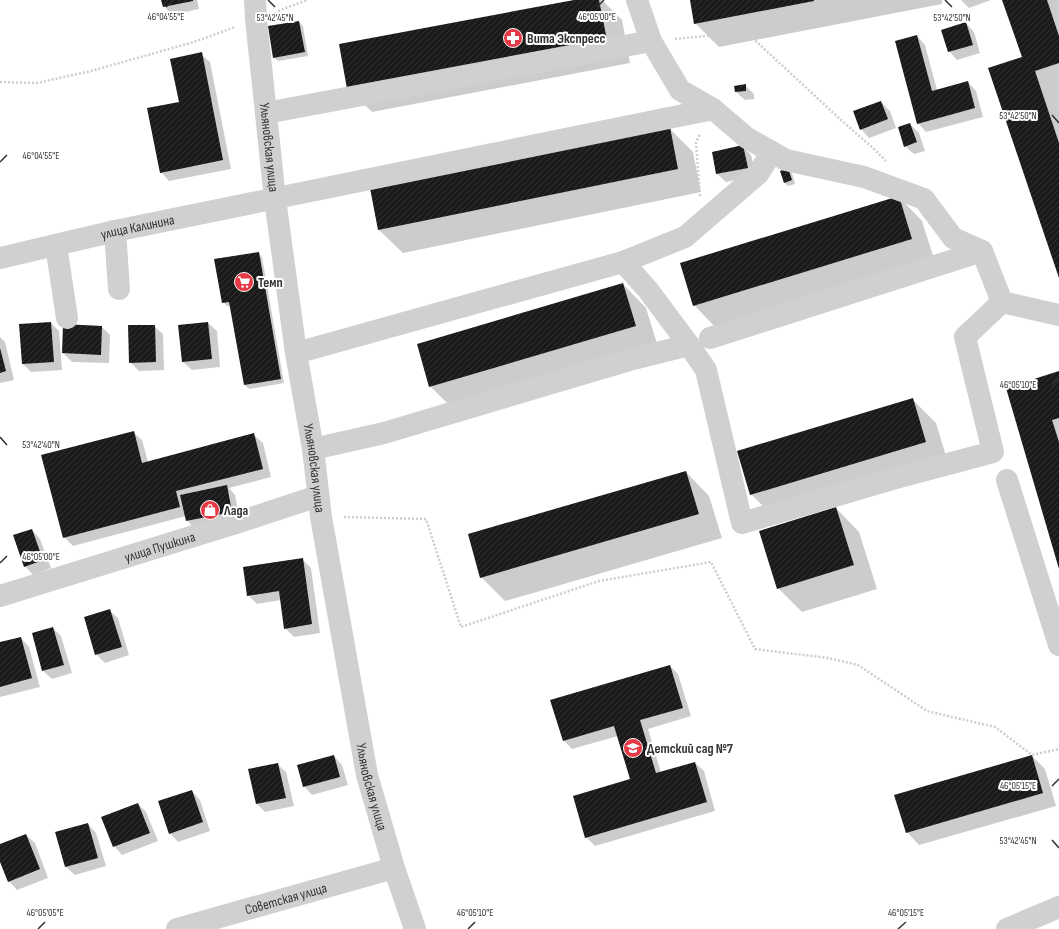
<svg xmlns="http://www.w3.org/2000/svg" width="1059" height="929" font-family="'Sofia Sans Condensed',sans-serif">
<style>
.shadow{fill:#0003}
.building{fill:url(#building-hatch)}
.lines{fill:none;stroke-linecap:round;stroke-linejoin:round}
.path{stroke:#cdcdcd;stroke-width:2.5;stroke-dasharray:2 2;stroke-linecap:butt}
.minor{stroke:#d0d0d0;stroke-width:22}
.ticks{fill:none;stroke:#333;stroke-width:1.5}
.labels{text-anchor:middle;stroke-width:4;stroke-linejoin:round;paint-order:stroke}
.poi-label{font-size:14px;font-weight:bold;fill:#333;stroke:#fff;text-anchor:start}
.street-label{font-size:14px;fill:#333;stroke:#fff}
.ticks-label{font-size:10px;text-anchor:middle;fill:#333;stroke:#fff;stroke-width:4;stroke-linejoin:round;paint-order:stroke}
</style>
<defs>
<pattern id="building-hatch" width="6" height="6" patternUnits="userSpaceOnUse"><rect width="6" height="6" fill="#1a1a1a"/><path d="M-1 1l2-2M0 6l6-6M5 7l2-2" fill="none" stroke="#333"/></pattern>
</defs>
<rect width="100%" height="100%" fill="#fff"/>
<!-- shadow -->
<path class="shadow" d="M162,0h35l2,9 -27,6 -8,-9z
M579,0h23l20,20 8,43 -258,49 -24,-24z
M691,0h251v4l-223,43 -24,-24z
M961,0h30l-22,8z
M1003,0h56v276l-36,-219z
M299,22l4,4 5,30 -30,5 -4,-4z
M966,23l8,9 6,21 -23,7 -8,-9z
M917,36l8,9 12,45 31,-8 8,9 7,26 -57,15 -8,-9z
M201,54l9,8 21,107 -62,12 -8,-9 19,-69z
M745,85l9,9v5l-9,1 -9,-8z
M881,102l9,9 6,17 -27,10 -8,-9z
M910,124l9,9 6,18 -11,3 -9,-8z
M669,128l24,24 8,40 -298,61 -24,-23z
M742,146l9,9 5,21 -30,6 -9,-8 -4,-22z
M788,169l4,4 3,11 -7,2 -4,-4z
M899,197l23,24 13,41 -218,67 -23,-24z
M258,253l4,4 22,126 -35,6 -4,-4 -14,-79h-4l-4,-4z
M623,284l23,24 13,42 -205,60 -24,-24z
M51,323l8,8 3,39 -31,2 -8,-8z
M208,323l9,8 3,36 -28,3 -9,-8 -4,-36z
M154,326l9,8 1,36 -25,1 -9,-9z
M102,327l8,8 -1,28 -37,-1 -9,-9z
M0,337l5,5 9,38 -14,3z
M1059,372v195l-52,-178z
M912,399l24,24 13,43 -174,52 -24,-24z
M133,432l9,8 6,22 106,-27 9,8 8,34 -42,11 6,7 5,25 -45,9 -8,-9 -1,-4 -113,30 -9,-9z
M686,472l23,24 13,42 -217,63 -24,-24z
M836,508l23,24 18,57 -75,23 -24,-24z
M32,530l8,9 11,29 -18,7 -8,-9z
M302,559l9,9 9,65 -26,4 -9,-9 -4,-28 -24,4 -9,-9z
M109,610l9,8 11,37 -24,8 -9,-9z
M53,628l8,8 11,37 -20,6 -9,-8 -10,-37z
M21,638l8,9 11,40 -40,10v-53z
M670,666l8,8 13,42 -43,13 13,44 34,-10 9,8 11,40 -120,35 -9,-9 45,-57 -13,-44 -46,13 -8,-8z
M334,756l8,9 6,20 -36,10 -8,-9z
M1032,756l13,13 11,37 -137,39 -12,-13z
M277,764l9,8 8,34 -29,6 -8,-8 -8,-34z
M192,791l8,9 10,31 -32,11 -8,-9z
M138,804l8,8 12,29 -36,14 -8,-9z
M88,824l8,9 10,33 -31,9 -9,-8z
M26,835l9,8 13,35 -31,12 -8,-9 -9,-22v-14z"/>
<!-- building -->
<path class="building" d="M161,0h32v1l-30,6z
M574,0h25l8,40 -260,49 -8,-45z
M690,0h124v1l-120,23z
M1002,0h45l12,36v27l-24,8 24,72v135l-71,-210 34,-11z
M299,21l6,31 -32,6 -5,-32z
M966,22l7,23 -25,7 -7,-22z
M917,35l15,56 36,-10 7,27 -58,16 -22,-83z
M202,52l21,108 -63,13 -13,-65 32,-6 -9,-43z
M746,84v7l-11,1 -1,-6z
M881,101l7,18 -28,11 -7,-19z
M910,123l7,19 -13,5 -6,-20z
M670,127l8,42 -300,61 -8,-42z
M743,145l5,23 -32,6 -4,-22z
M788,168l4,12 -8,3 -4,-12z
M899,196l13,43 -219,67 -13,-43z
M259,252l22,127 -37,6 -15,-83 -7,1 -8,-44z
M623,283l13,43 -207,61 -12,-43z
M51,322l3,40 -32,2 -3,-40z
M208,322l4,37 -30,3 -4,-37z
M63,324l39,2 -1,29 -39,-2z
M128,325h27l1,37 -27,1z
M0,348l6,23 -6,2z
M1059,371v47l-7,2 7,22v127l-53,-181z
M913,398l13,44 -176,53 -13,-44z
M134,431l8,32 112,-30 9,36 -87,22 4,16 -117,31 -22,-83z
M686,471l13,43 -219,64 -12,-44z
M227,485l5,27 -46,9 -6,-26z
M836,507l18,58 -77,24 -18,-58z
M32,529l11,31 -19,7 -11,-32z
M303,558l9,66 -28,5 -5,-38 -32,5 -4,-29z
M110,609l12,38 -27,8 -11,-38z
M53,627l11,38 -22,6 -10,-38z
M21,637l11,41 -32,9v-45z
M670,665l13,43 -43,12 16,53 39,-11 12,40 -122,36 -12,-42 57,-17 -16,-53 -51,15 -13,-41z
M334,755l6,22 -37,10 -6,-22z
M1032,755l11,38 -137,40 -12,-38z
M278,763l8,35 -30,6 -8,-35z
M192,790l11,32 -34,12 -11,-33z
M138,803l12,30 -37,14 -12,-30z
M88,823l10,35 -33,9 -10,-35z
M26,834l14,35 -32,13 -8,-20v-18z"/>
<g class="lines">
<!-- path -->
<path class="path" d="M278,11l29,-11
M675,39l71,-7 95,88 32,28 13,13
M0,82l37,1 54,-12 103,-29 41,-15
M700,196l-4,-53 4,-9
M344,517l82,2 35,108 138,-46 112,-19 44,87 73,9 30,7 69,46 68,16 37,28 27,-6"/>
<!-- minor -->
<g class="minor">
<path id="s1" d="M255,0l1,19 19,180 21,154 17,96 8,68 46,258 27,93 21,61"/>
<path d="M637,0l14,41 29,49 33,19 34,29 39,22 78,17 60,22 29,39 29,13 20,51 57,13"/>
<path d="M266,113l385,-72"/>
<path d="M115,231l4,58"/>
<path d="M56,245l11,73"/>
<path id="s2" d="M0,258l115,-27 598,-122"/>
<path d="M623,262l62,-25 73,-63 14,-22"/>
<path d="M710,338l272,-87"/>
<path d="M296,353l327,-91 25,28 41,55 17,25 36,153 161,-47 90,-24 -28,-115 37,-35"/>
<path d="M313,449l71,-16 249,-74 56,-14"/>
<path d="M1007,480l52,165"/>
<path id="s3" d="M0,596l236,-73 82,-27"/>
<path id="s4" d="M177,929l217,-61"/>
<path d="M1007,929l52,-22"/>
</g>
</g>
<!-- ticks -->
<path class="ticks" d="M268,0l7,7M945,0l7,7M166,7l8,-7M597,7l7,-7M1052,115l7,8M0,162l7,-7M1052,385l7,-7M0,437l7,8M0,563l7,-7M1052,786l7,-7M1052,840l7,8M38,929l7,-7M468,929l7,-7M898,929l8,-7"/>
<!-- icons -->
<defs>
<symbol id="pharmacy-disc" viewBox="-11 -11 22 22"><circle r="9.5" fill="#e63946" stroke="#fff"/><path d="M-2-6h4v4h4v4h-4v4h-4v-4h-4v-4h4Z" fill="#fff"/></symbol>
<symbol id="supermarket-disc" viewBox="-11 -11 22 22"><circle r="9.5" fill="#e63946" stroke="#fff"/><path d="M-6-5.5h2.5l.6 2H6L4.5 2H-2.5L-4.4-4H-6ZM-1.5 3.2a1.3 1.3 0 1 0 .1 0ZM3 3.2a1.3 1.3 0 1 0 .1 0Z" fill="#fff"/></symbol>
<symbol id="shop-disc" viewBox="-11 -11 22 22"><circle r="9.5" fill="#e63946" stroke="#fff"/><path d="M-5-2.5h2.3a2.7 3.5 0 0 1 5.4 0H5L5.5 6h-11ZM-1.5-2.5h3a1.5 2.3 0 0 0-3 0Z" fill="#fff"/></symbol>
<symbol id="school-disc" viewBox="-11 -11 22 22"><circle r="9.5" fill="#e63946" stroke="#fff"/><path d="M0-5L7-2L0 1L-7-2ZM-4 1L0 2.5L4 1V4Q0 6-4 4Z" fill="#fff"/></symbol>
</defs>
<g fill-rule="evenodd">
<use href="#pharmacy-disc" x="502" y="27" width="22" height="22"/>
<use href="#supermarket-disc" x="233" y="271" width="22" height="22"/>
<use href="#shop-disc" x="199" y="499" width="22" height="22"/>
<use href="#school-disc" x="622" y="737" width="22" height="22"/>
</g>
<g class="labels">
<!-- poi labels -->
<g class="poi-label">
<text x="527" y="43">Вита Экспресс</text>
<text x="258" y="287">Темп</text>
<text x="224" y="515">Лада</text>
<text x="647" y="753">Детский сад №7</text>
</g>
<!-- street labels -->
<g class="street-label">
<text dy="5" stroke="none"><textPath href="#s1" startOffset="148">Ульяновская улица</textPath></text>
<text dy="5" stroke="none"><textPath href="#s2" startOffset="141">улица Калинина</textPath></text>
<text dy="5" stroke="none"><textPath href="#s1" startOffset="472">Ульяновская улица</textPath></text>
<text dy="5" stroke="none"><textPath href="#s3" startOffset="167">улица Пушкина</textPath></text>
<text dy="5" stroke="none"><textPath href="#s1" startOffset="796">Ульяновская улица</textPath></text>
<text dy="5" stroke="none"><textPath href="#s4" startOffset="113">Советская улица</textPath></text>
</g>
</g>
<g class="ticks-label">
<text x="166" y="20">46°04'55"E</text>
<text x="597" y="20">46°05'00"E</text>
<text x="275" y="21">53°42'45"N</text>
<text x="952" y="21">53°42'50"N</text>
<text x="1018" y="119">53°42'50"N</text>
<text x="41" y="159">46°04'55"E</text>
<text x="1018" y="388">46°05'10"E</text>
<text x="41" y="448">53°42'40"N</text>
<text x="41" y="560">46°05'00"E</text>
<text x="1018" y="789">46°05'15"E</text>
<text x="1018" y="844">53°42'45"N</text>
<text x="45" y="916">46°05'05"E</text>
<text x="475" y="916">46°05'10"E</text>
<text x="906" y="916">46°05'15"E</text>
</g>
</svg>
